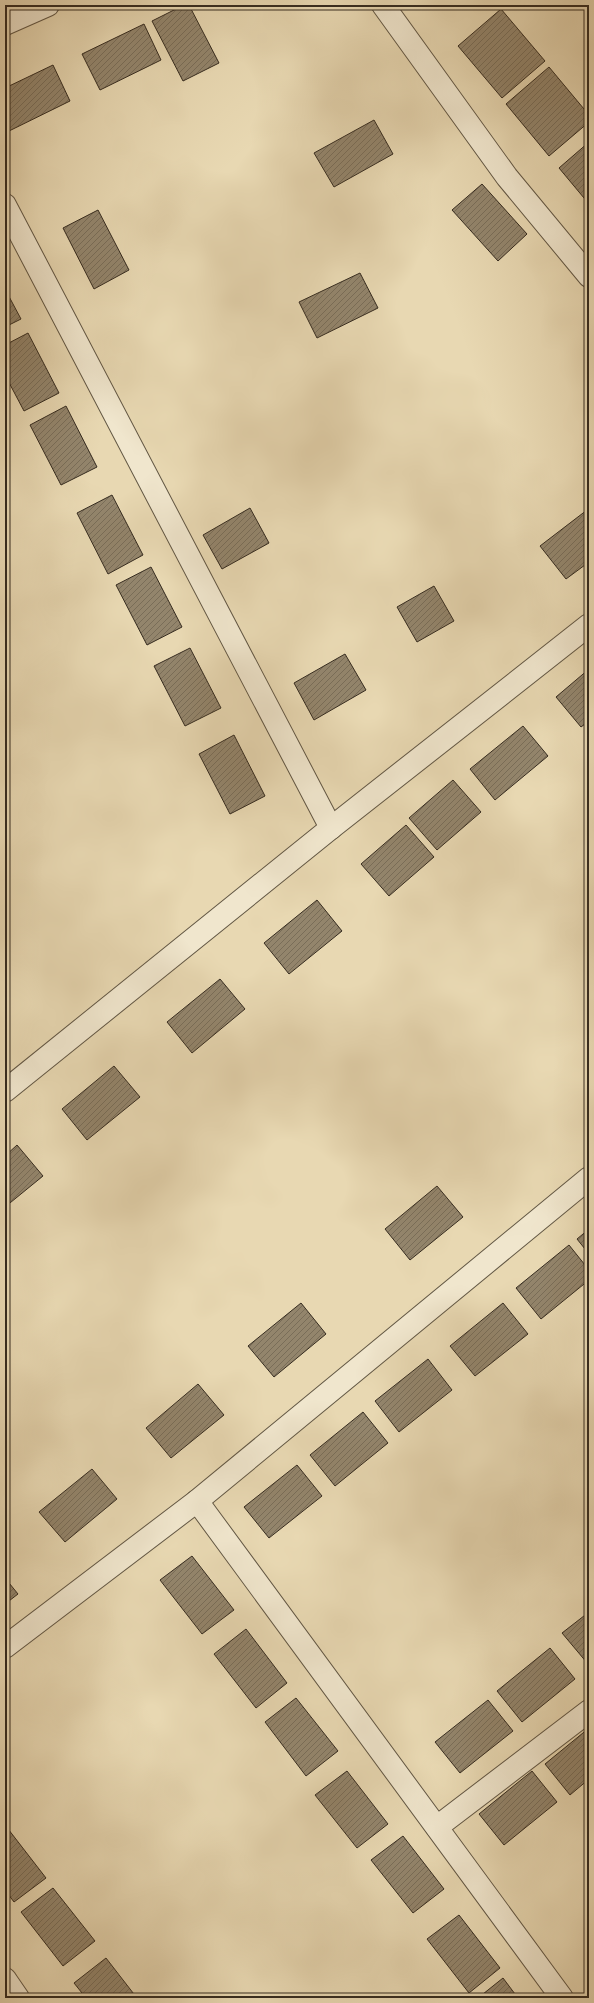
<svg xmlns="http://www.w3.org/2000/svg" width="594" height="2003" font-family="'EB Garamond',serif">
<defs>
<pattern id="building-hatch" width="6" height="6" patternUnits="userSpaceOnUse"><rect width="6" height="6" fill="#93856c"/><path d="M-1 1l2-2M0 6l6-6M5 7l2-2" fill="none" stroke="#796d58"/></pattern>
</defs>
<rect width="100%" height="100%" fill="#e8d8b2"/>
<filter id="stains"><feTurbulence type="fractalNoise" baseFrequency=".005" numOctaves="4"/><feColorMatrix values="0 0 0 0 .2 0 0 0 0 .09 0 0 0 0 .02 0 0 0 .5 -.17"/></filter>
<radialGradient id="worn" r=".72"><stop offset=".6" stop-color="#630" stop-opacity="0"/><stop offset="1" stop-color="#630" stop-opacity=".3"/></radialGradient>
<!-- building -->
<g fill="url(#building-hatch)" stroke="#362c20">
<path d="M 184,5 L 189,5 L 219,63 L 183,81 L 152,21 Z"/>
<path d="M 501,9 L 545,61 L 502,98 L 458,46 Z"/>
<path d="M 144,24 L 161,60 L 100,90 L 82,54 Z"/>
<path d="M 53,65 L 70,101 L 9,131 L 5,123 L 5,88 Z"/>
<path d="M 549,67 L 589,115 L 589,122 L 549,156 L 506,104 Z"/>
<path d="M 374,120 L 393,154 L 334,187 L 314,153 Z"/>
<path d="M 589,142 L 589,204 L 559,168 Z"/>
<path d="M 482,184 L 527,234 L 498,261 L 452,210 Z"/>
<path d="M 98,210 L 129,270 L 94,289 L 63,228 Z"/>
<path d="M 360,273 L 378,308 L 317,338 L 299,302 Z"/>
<path d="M 5,289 L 21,319 L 5,327 Z"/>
<path d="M 28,333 L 59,393 L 24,411 L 5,375 L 5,345 Z"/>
<path d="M 66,406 L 97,467 L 61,485 L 30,425 Z"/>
<path d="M 112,495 L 143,555 L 108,574 L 77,513 Z"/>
<path d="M 250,508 L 269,543 L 222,569 L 203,535 Z"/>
<path d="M 587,510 L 589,512 L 589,562 L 566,579 L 540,546 Z"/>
<path d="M 151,567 L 182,627 L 147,645 L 116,585 Z"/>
<path d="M 434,586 L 454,621 L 417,642 L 397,607 Z"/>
<path d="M 190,648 L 221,708 L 185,726 L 154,666 Z"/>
<path d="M 345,654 L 366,690 L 314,720 L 294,683 Z"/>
<path d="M 589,669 L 589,721 L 581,727 L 556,697 Z"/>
<path d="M 523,726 L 548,756 L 495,800 L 470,769 Z"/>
<path d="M 234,735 L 265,796 L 230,814 L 199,754 Z"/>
<path d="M 453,780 L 481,812 L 437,850 L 409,818 Z"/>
<path d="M 406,825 L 434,857 L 389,896 L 361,864 Z"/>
<path d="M 317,900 L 342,931 L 289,974 L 264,943 Z"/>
<path d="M 220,979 L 245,1009 L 192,1053 L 167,1022 Z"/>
<path d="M 589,1064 L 589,1073 L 585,1067 Z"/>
<path d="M 114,1066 L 140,1097 L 87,1140 L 62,1109 Z"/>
<path d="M 17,1145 L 43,1176 L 5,1207 L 5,1156 Z"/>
<path d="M 437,1186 L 463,1217 L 410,1260 L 385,1229 Z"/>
<path d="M 589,1229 L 589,1254 L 577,1239 Z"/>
<path d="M 569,1245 L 589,1270 L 589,1280 L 541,1319 L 516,1288 Z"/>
<path d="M 301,1303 L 326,1334 L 274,1377 L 248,1346 Z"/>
<path d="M 503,1303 L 528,1334 L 475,1376 L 450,1346 Z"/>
<path d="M 428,1359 L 452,1390 L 399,1432 L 375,1401 Z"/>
<path d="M 198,1384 L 224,1415 L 171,1458 L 146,1428 Z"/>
<path d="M 363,1412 L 388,1443 L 335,1486 L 310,1455 Z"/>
<path d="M 297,1465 L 322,1496 L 269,1538 L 244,1507 Z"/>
<path d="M 92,1469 L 117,1499 L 65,1542 L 39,1512 Z"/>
<path d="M 192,1556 L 234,1610 L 202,1634 L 160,1580 Z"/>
<path d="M 5,1578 L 18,1594 L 5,1604 Z"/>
<path d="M 589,1612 L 589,1663 L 588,1664 L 562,1633 Z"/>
<path d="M 246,1629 L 287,1683 L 256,1708 L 214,1654 Z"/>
<path d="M 550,1648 L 575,1679 L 522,1722 L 497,1691 Z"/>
<path d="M 296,1698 L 338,1751 L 306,1776 L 265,1722 Z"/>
<path d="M 488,1700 L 513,1731 L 460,1773 L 435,1742 Z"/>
<path d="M 589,1728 L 589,1779 L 570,1795 L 545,1764 Z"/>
<path d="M 347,1771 L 388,1824 L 357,1848 L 315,1795 Z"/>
<path d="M 532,1771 L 557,1802 L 504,1845 L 479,1814 Z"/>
<path d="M 5,1825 L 46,1878 L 14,1902 L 5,1890 Z"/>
<path d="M 403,1836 L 444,1889 L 413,1913 L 371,1860 Z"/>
<path d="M 53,1888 L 95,1941 L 63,1966 L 21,1912 Z"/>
<path d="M 459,1915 L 500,1968 L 469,1993 L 427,1939 Z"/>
<path d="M 106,1958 L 137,1998 L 86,1998 L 74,1983 Z"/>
<path d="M 503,1978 L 518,1998 L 478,1998 Z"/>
</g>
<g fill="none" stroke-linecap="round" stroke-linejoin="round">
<!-- minor casing -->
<g stroke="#625744" stroke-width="24">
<g id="minor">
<path d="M 383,5 L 507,177 L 589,276"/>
<path d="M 5,24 L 48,5"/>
<path d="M 5,205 L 331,828"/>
<path d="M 5,1091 L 331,828 L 589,625"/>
<path d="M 197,1501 L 562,1998"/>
<path d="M 5,1647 L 197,1501 L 589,1178"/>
<path d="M 437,1827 L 589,1711"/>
<path d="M 5,1979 L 18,1998"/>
</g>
</g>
<!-- minor -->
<use href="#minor" stroke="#f0e6cd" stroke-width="22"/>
</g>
<!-- margin -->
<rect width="594" height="2003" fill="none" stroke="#e8d8b2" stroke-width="20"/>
<rect x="6" y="6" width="582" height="1991" fill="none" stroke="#362c20" stroke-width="2"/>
<rect x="10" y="10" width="574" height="1983" fill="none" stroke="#362c20"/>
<rect width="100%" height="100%" filter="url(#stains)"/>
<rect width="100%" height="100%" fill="url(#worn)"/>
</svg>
